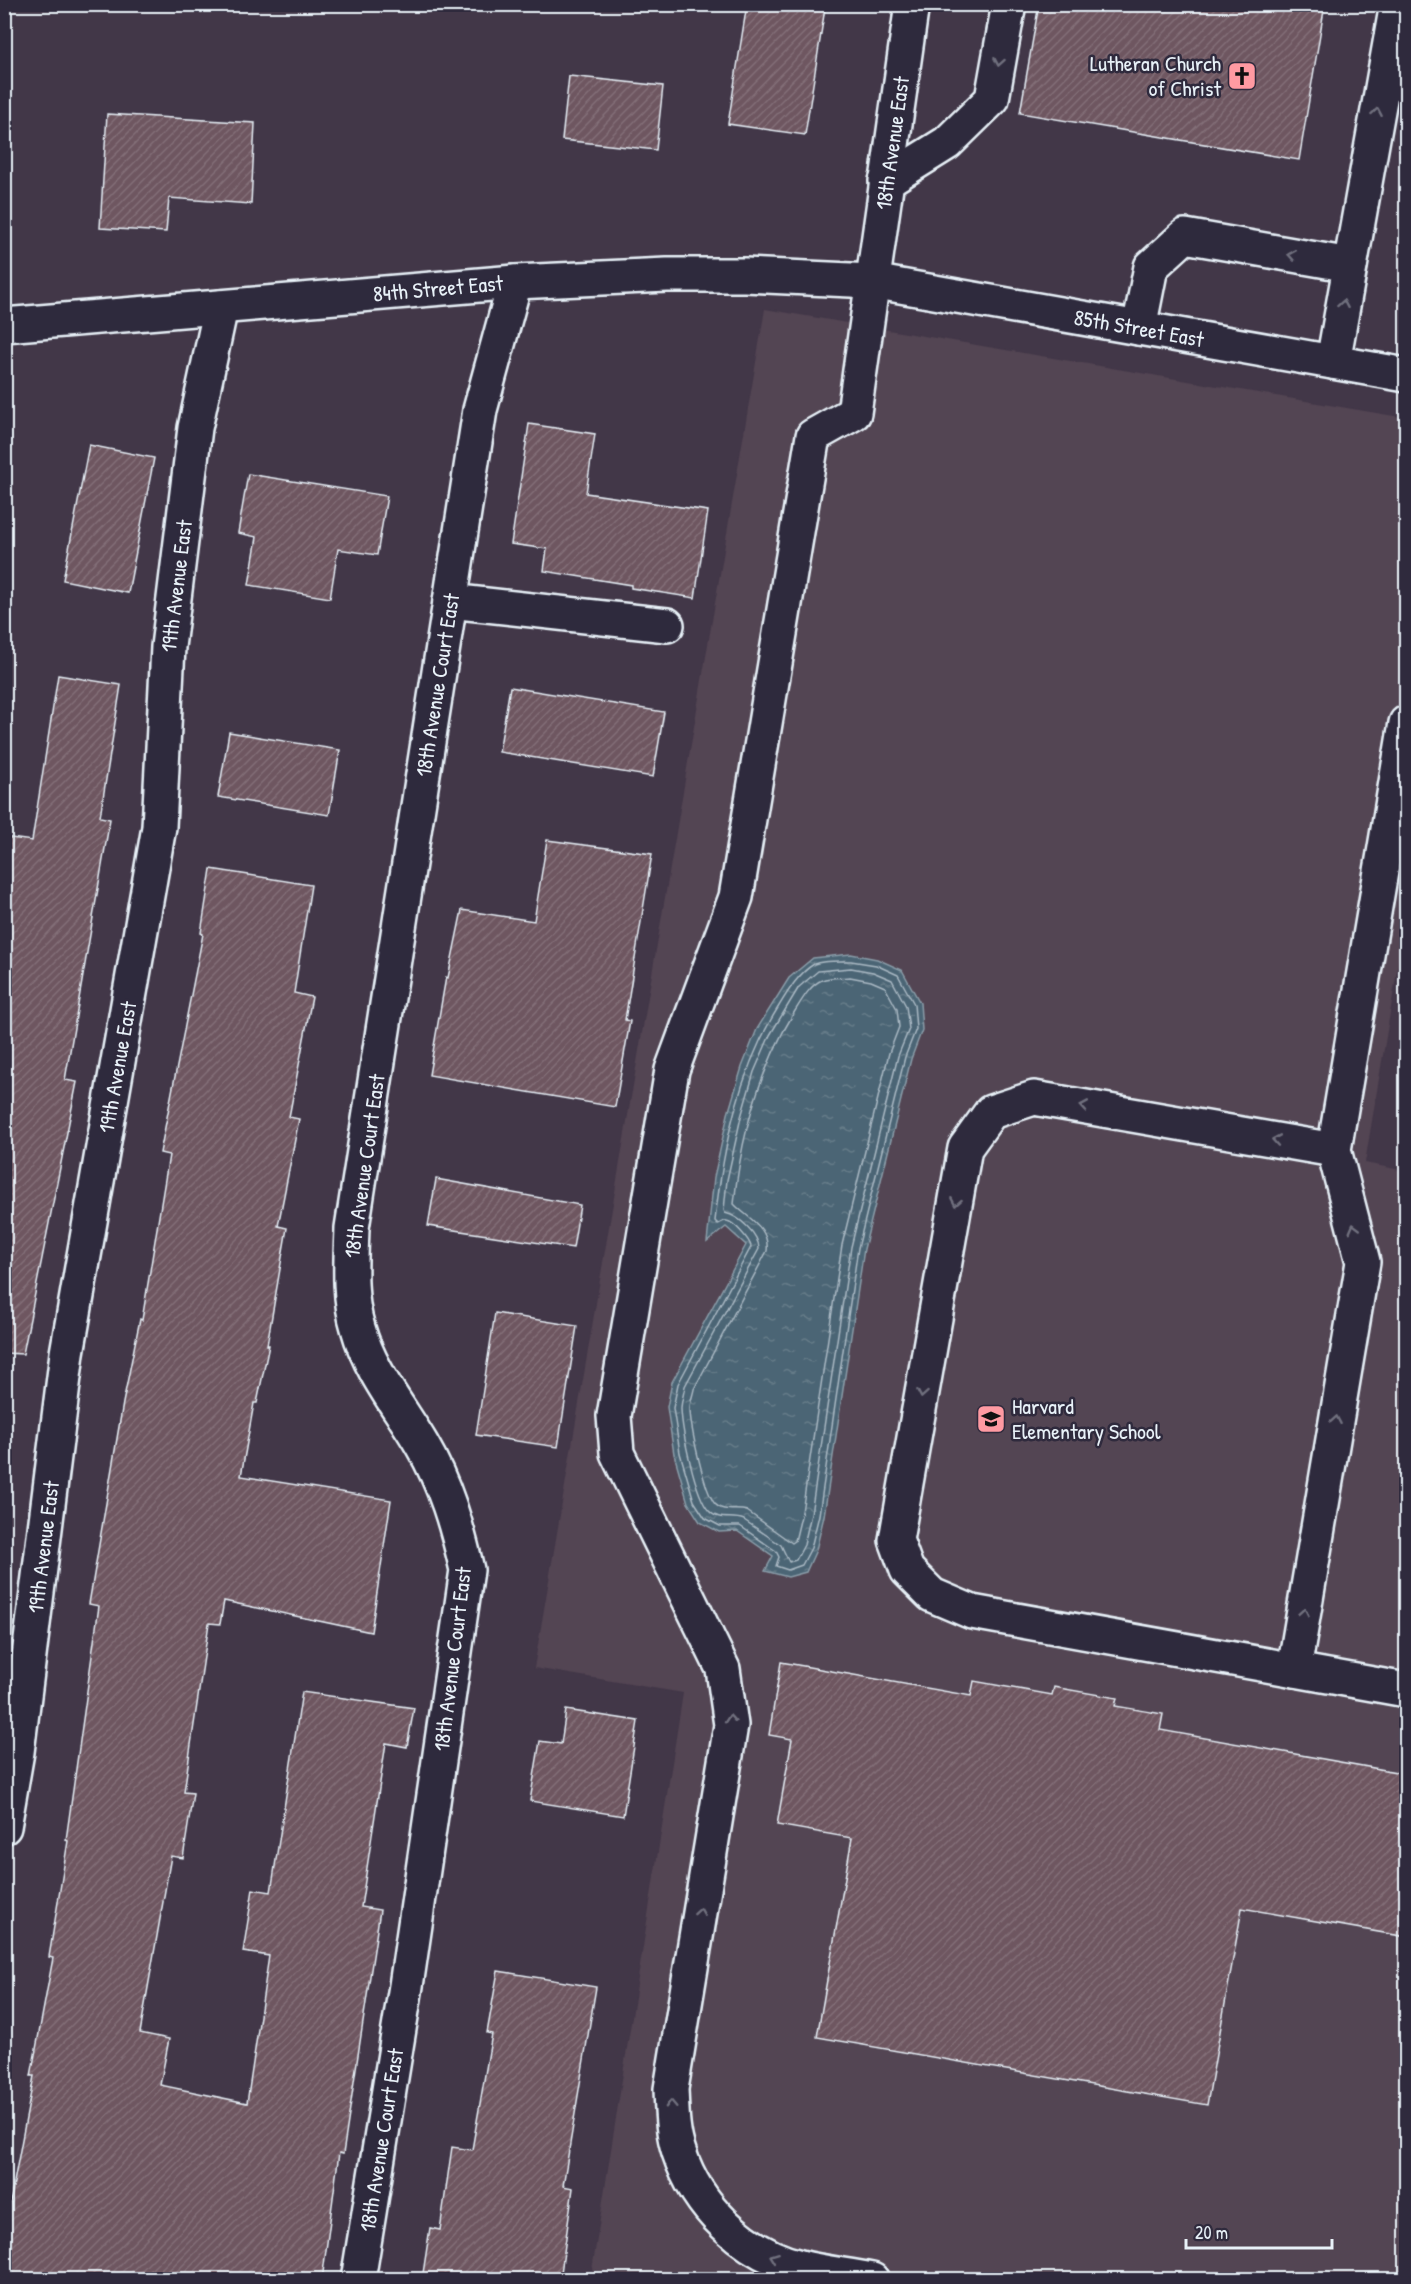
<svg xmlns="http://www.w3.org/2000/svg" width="1411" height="2284" font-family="'Patrick Hand',sans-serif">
<defs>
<pattern id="water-ripples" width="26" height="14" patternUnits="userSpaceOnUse" patternTransform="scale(1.5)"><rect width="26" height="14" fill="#4c6575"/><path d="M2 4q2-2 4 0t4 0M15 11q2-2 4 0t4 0" fill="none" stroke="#667c89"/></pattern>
<pattern id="building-hatch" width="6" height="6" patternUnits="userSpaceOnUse" patternTransform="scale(1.5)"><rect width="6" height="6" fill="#6e5660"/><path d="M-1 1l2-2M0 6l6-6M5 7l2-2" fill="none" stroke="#836f78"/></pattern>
</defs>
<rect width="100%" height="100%" fill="#423748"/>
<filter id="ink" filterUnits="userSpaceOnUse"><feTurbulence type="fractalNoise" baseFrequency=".0167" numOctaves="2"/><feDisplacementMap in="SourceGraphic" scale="12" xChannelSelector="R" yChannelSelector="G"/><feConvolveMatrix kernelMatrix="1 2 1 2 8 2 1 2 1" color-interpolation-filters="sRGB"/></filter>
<g filter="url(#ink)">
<!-- built -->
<path fill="#524452" d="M 765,309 L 1406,418 L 1406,917 L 1365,1163 L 1406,1171 L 1406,2279 L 648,2280 L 592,2270 L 683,1693 L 534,1668 Z"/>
<!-- water -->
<path fill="url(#water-ripples)" stroke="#8a9da9" stroke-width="1.5" d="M 851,954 L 877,959 L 902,970 L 920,1003 L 922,1030 L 911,1059 L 864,1249 L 824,1516 L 816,1550 L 806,1572 L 788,1577 L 765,1571 L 773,1556 L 737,1531 L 719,1532 L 700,1522 L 688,1503 L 674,1454 L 667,1407 L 672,1382 L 746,1245 L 726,1227 L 707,1242 L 714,1177 L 728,1114 L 742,1067 L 757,1029 L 789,978 L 813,958 Z"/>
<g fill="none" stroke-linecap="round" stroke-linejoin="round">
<!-- shore -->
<g stroke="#aab9c4" stroke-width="1.5">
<path d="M 851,961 L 876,965 L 898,975 L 914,1004 L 916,1029 L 905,1057 L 858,1248 L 819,1515 L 811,1548 L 802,1565 L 788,1570 L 776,1566 L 779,1557 L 776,1551 L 740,1526 L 720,1526 L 705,1518 L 694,1501 L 680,1453 L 673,1408 L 678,1384 L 751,1247 C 750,1240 734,1222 727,1221 C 724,1220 721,1223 718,1224 L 715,1221 C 723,1147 739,1070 779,1006 C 788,991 798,974 814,964 C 823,960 841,961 851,961 Z"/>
<path d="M 851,968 L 873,972 L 892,980 L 906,1006 L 909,1029 L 898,1056 L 851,1247 L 811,1514 L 804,1545 L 796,1560 L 789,1562 L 781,1545 L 744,1520 C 732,1515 719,1522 709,1511 C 695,1496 682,1431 681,1409 C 681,1402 684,1393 685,1386 L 759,1249 C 759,1234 739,1216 725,1213 L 724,1210 L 727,1180 L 741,1117 L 754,1072 L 770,1035 L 799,987 L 818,971 Z"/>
<path d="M 850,977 L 871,981 L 885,987 L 897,1009 L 899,1027 L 889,1053 L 842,1245 L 802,1512 L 795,1541 L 792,1543 L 747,1511 C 737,1508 723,1513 715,1504 C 704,1491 690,1426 690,1408 C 690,1402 693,1395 694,1389 L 767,1251 C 770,1227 747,1218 734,1204 C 741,1136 760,1068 795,1011 C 802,1000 810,985 822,980 C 830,977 842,978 850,977 Z"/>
</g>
</g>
<!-- building -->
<g fill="url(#building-hatch)" stroke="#e8f1f8" stroke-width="1.5">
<path d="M 747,4 L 800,4 L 825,8 L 805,135 L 728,124 Z"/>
<path d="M 1039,4 L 1325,4 L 1299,160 L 1020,113 Z"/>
<path d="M 569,76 L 663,86 L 656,150 L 562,140 Z"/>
<path d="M 107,114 L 255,123 L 251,204 L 169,198 L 166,232 L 100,228 Z"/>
<path d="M 529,424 L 595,434 L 586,493 L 708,511 L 695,598 L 631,588 L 631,585 L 544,571 L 547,549 L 511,544 Z"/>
<path d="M 89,445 L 154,458 L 128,593 L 63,580 Z"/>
<path d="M 248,474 L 387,496 L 377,555 L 338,549 L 330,598 L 249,585 L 257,537 L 238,533 Z"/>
<path d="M 58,675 L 121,685 L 100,817 L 110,819 L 65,1080 L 77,1082 L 23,1354 L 4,1353 L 4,837 L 32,841 Z"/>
<path d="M 510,687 L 664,712 L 653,777 L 499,752 Z"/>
<path d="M 229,732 L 340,750 L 329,815 L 218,797 Z"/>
<path d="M 547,840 L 652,854 L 625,1020 L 630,1021 L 615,1107 L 429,1075 L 446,977 L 448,978 L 462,910 L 534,921 Z"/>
<path d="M 211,869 L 311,885 L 294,993 L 312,997 L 289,1117 L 299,1119 L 278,1226 L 287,1228 L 267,1345 L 269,1345 L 257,1403 L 254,1403 L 241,1476 L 391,1500 L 371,1632 L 224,1601 L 220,1624 L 209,1623 L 184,1792 L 193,1793 L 183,1858 L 171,1856 L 140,2033 L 169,2039 L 160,2085 L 247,2103 L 269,1956 L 243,1952 L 253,1889 L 271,1892 L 302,1692 L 414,1708 L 407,1747 L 386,1743 L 361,1907 L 380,1910 L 343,2154 L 339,2153 L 322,2280 L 4,2280 L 4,2235 L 34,2076 L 31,2076 L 53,1958 L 49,1957 L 68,1841 L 66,1840 L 99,1606 L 89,1604 L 123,1403 L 140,1319 L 142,1320 L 169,1155 L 160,1153 L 203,934 L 201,933 Z"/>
<path d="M 436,1179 L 580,1205 L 573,1248 L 428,1226 Z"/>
<path d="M 495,1313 L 577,1326 L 558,1447 L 476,1435 Z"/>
<path d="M 781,1662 L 971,1696 L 974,1681 L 1052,1695 L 1054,1687 L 1117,1698 L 1115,1706 L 1163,1714 L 1160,1730 L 1407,1774 L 1407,1937 L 1242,1908 L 1207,2105 L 817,2037 L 852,1838 L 777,1825 L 792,1739 L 769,1735 Z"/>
<path d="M 566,1710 L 638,1721 L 623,1816 L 530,1801 L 540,1741 L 561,1744 Z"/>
<path d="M 498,1971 L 596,1987 L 563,2186 L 573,2188 L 560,2280 L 422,2280 L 430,2228 L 440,2230 L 452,2147 L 472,2150 L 492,2034 L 487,2033 Z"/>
</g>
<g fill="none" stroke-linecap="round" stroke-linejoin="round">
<!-- minor casing -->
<g stroke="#e8f1f8" stroke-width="38">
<g id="minor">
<path d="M 886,181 L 947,143 L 992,99 L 1009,4"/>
<path d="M 4,325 L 515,282 L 667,275 L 745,275 L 872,281 L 1406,375"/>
<path d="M 1139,328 L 1151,267 L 1185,236 L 1350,265"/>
<path d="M 1333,362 L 1397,4"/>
<path d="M 450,601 L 667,625"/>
<path d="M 1334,1150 L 1034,1098 L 991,1112 L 965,1148 L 896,1540 L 907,1570 L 932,1595 L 972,1612 L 1406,1690"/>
<path d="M 1294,1670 L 1363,1262 L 1334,1150 L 1406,723"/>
<path d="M 4,1827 L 17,1752 L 67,1353 L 159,827 L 168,647 L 195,428 L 221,307"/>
<path d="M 358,2280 L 406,1986 L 467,1570 C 457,1526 445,1484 422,1445 C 400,1407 370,1372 358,1328 C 348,1295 351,1262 352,1228 L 480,410 L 515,282"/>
<path d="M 872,2280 C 848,2275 823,2273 800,2267 C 744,2253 697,2207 679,2152 C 672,2132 672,2110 671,2089 L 731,1725 L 723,1669 L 617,1453 L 614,1416 L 672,1070 L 736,897 L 813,436 L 854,413 L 912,4"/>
</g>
</g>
<!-- minor -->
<use href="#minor" stroke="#2f2a3d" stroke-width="33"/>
</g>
<!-- one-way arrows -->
<defs><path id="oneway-chevron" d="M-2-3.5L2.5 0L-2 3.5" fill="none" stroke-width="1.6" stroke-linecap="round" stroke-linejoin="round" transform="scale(1.5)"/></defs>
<g stroke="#70707e">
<use href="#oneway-chevron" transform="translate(999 62) rotate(100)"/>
<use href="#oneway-chevron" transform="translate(1377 112) rotate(-80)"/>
<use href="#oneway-chevron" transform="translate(1292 255) rotate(-170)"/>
<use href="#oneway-chevron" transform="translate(1343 304) rotate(-80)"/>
<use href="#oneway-chevron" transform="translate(1084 1106) rotate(-170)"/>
<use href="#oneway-chevron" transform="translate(1276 1140) rotate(-170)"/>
<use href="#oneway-chevron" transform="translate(956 1202) rotate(100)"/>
<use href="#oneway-chevron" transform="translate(1354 1228) rotate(-105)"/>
<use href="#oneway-chevron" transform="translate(922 1394) rotate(100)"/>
<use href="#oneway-chevron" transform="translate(1336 1420) rotate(-80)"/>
<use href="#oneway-chevron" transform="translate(1304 1612) rotate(-80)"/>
<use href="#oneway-chevron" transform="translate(730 1719) rotate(-94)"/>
<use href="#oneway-chevron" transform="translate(700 1912) rotate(-81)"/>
<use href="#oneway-chevron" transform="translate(671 2104) rotate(-92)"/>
<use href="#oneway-chevron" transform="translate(774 2257) rotate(-159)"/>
</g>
</g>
<!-- icons -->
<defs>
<g id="church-square" transform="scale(1.5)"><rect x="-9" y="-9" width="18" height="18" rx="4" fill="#ff9aa2" stroke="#2f2a3d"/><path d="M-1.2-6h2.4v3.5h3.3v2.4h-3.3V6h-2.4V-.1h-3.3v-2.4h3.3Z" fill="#111"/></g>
<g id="school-square" transform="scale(1.5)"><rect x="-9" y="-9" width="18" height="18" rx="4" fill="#ff9aa2" stroke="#2f2a3d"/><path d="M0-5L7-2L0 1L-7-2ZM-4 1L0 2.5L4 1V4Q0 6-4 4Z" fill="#111"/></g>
</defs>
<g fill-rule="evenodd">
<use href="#church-square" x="1242" y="76"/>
<use href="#school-square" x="991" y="1419"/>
</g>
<g text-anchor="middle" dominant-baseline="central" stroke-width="5" stroke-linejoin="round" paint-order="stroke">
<!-- poi labels -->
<g font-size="22" fill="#e8f1f8" stroke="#2f2a3d" text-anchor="end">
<text x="1221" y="63">Lutheran Church<tspan x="1221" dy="25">of Christ</tspan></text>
<text x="1012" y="1406" text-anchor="start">Harvard<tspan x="1012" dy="25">Elementary School</tspan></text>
</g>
<!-- street labels -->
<g font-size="22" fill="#e8f1f8" stroke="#2f2a3d">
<text transform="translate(892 143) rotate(-82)">18th Avenue East</text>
<text transform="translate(438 288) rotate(-5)">84th Street East</text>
<text transform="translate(1139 328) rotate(10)">85th Street East</text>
<text transform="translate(176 586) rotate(-83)">19th Avenue East</text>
<text transform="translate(437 685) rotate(-81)">18th Avenue Court East</text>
<text transform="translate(117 1067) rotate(-80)">19th Avenue East</text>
<text transform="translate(364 1166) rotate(-82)">18th Avenue Court East</text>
<text transform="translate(43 1547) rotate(-83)">19th Avenue East</text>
<text transform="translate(452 1659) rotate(-83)">18th Avenue Court East</text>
<text transform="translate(381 2140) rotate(-81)">18th Avenue Court East</text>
</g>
</g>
<!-- margin -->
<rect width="1411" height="2284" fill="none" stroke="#2f2a3d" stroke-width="24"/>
<rect x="12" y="12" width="1387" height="2260" fill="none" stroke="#e8f1f8" stroke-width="2" filter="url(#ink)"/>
<!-- scale -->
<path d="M1186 2239v9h146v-9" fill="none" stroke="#e8f1f8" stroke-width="3"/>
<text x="1195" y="2239" font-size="18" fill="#e8f1f8" stroke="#2f2a3d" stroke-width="4.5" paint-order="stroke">20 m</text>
</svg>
